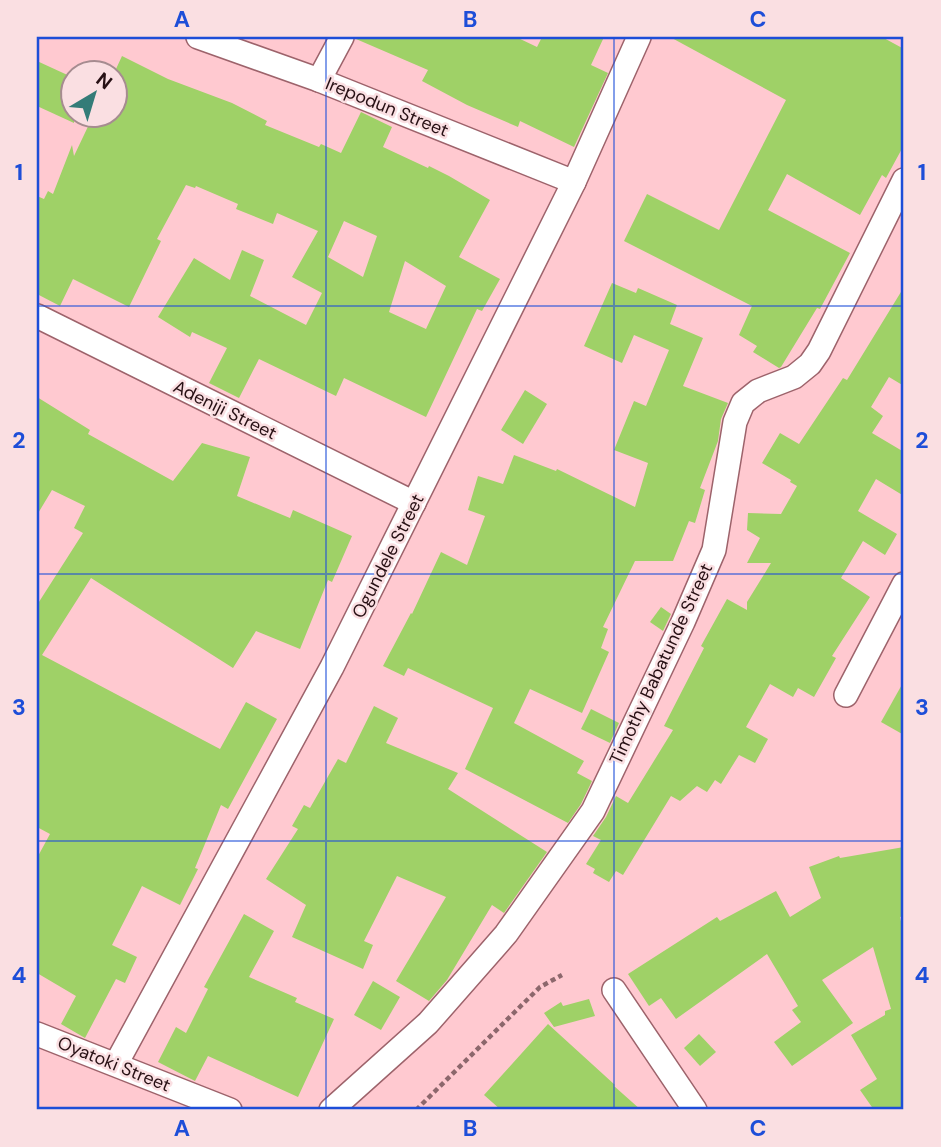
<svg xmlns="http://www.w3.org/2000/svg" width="941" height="1147" font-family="'DM Sans',sans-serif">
<rect width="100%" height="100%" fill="#ffc9d0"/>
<!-- building -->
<g fill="#9fd167" fill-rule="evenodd">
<path d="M 356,37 L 516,37 L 537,47 L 542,37 L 604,37 L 591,65 L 608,73 L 574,147 L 520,121 L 518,127 L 467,105 L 422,81 L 428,70 L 356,39 Z"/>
<path d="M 670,37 L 882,37 L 904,49 L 904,145 L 886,178 L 882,175 L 860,215 L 787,174 L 768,210 L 850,253 L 820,309 L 817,308 L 781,367 L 779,368 L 753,352 L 757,346 L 739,335 L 752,306 L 624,241 L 647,194 L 719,230 L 786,100 Z"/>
<path d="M 122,56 L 168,79 L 232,103 L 267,121 L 265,125 L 319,147 L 321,144 L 341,153 L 361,112 L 392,127 L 383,147 L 428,168 L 429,166 L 449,176 L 490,200 L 459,257 L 500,279 L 482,311 L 477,309 L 426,417 L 344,378 L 336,396 L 259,359 L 239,398 L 209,383 L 227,348 L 192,332 L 190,337 L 158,317 L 194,258 L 230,280 L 242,250 L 264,260 L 250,296 L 306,325 L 322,293 L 292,277 L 318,231 L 277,213 L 273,224 L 236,209 L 238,204 L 196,186 L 195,188 L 186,185 L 157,239 L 161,241 L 129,307 L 73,279 L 60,306 L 37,294 L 37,196 L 44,199 L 48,191 L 53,194 L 72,145 L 74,156 L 93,116 L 116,116 L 116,69 ZM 344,221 L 377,236 L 363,277 L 328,257 ZM 405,261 L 446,286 L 426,329 L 389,312 Z"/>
<path d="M 37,61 L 74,78 L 74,123 L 37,106 Z"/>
<path d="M 612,283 L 636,293 L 638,288 L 677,305 L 670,324 L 703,338 L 683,386 L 728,403 L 721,419 L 718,441 L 700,488 L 705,490 L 695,523 L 689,521 L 673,561 L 635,561 L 603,627 L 608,629 L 601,648 L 609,652 L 582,713 L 530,689 L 514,723 L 584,761 L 577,773 L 592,781 L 581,804 L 568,823 L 465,769 L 493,708 L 408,668 L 404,676 L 383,666 L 411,613 L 412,614 L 441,552 L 467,565 L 485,516 L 468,510 L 478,476 L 503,484 L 514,455 L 556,471 L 557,469 L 635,507 L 648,463 L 614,450 L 634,401 L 646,406 L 669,350 L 634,335 L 622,363 L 584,346 Z"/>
<path d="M 904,287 L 904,386 L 889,377 L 871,407 L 883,416 L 872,433 L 904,452 L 904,496 L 876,479 L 858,511 L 897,534 L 885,555 L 863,541 L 841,578 L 870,597 L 832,656 L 836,658 L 814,697 L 798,688 L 793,697 L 770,684 L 746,727 L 768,739 L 755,763 L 739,755 L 721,784 L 715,780 L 707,792 L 697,786 L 680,801 L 671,796 L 623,875 L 616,871 L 609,882 L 593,873 L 595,869 L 586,864 L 601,840 L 593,836 L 606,817 L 616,796 L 628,803 L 673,730 L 664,726 L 704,648 L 701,646 L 727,599 L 747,610 L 747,602 L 771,563 L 747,563 L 760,538 L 747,530 L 748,513 L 781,514 L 797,486 L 790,482 L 791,480 L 762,463 L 780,433 L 799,444 L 843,378 L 847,380 Z"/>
<path d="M 525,390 L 547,404 L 523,444 L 501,430 Z"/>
<path d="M 37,397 L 90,430 L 88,434 L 173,481 L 202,443 L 250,457 L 237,496 L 290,518 L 293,510 L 352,536 L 332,582 L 328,580 L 300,649 L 256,631 L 233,668 L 91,578 L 42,655 L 220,749 L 246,702 L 277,719 L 228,809 L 221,805 L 195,868 L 198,869 L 180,905 L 142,886 L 112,945 L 137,957 L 125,983 L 116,979 L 85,1038 L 61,1024 L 76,996 L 37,973 L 37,858 L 50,834 L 37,827 L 37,605 L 83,533 L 74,528 L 85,506 L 52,490 L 37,515 Z"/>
<path d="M 661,607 L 671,614 L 663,631 L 650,622 Z"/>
<path d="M 904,681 L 904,735 L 881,722 Z"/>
<path d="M 374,706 L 398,718 L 386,743 L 458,773 L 448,789 L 547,852 L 504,913 L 492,905 L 447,980 L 429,1001 L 396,981 L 446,897 L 397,876 L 364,941 L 373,945 L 363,969 L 292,937 L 306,905 L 266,879 L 298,829 L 292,826 L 304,805 L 310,808 L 338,759 L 346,763 Z"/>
<path d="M 591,709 L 619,723 L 610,743 L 581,729 Z"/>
<path d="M 904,847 L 904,916 L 900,917 L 904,934 L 904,1110 L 874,1110 L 860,1090 L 877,1079 L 851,1035 L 885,1015 L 885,1011 L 891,1009 L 873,947 L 822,980 L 853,1023 L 792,1066 L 774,1042 L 801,1022 L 792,1010 L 798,1006 L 767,954 L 676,1019 L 661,998 L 649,1006 L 628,974 L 717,917 L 720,921 L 776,891 L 790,917 L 821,898 L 809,867 L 839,856 L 840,858 Z"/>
<path d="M 244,914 L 274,931 L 249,977 L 297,998 L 295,1002 L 334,1019 L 298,1097 L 208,1056 L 195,1081 L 158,1062 L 176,1027 L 186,1033 L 208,989 L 204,987 Z"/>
<path d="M 373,981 L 400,997 L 381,1030 L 354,1015 Z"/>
<path d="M 589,999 L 595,1016 L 554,1027 L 544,1013 L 561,1002 L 563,1006 Z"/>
<path d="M 548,1024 L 615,1085 L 614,1086 L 641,1110 L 501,1110 L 484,1095 Z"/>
<path d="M 699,1034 L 716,1052 L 700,1066 L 684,1048 Z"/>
</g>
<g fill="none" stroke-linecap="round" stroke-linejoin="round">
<!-- minor casing -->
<g stroke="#9d636b" stroke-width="26">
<g id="minor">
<path d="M 198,37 L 319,80 L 574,182"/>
<path d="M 319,80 L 342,37"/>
<path d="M 37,316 L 414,503"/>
<path d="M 846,695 L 904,584"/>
<path d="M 614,990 L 695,1110"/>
<path d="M 37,1034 L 230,1110"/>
<path d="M 116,1064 L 332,667 L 574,182 L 639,37"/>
<path d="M 331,1110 L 428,1023 L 506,934 L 593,811 L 683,622 L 714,550 L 735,422 L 743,403 L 758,391 L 794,377 L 810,364 L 819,351 L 904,180"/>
</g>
</g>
<!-- path -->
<path stroke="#8c676c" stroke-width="4.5" stroke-dasharray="5 3.5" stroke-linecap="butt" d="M 416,1110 L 540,987 L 562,975"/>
<!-- minor -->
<use href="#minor" stroke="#fff" stroke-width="23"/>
</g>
<!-- grid -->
<path fill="none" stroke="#1d4ed8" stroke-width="2" stroke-opacity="0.55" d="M 326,37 L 326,1110M 614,37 L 614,1110M 37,306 L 904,306M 37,574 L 904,574M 37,841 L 904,841"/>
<g text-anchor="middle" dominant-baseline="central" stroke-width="5" stroke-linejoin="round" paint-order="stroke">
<!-- street labels -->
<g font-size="18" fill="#271014" stroke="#fadfe2">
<text transform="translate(387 107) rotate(22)">Irepodun Street</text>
<text transform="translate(225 410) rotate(26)">Adeniji Street</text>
<text transform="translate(388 556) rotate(-63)">Ogundele Street</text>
<text transform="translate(661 664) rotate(-65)">Timothy Babatunde Street</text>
<text transform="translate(114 1064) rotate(22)">Oyatoki Street</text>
</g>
</g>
<!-- border -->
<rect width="941" height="1147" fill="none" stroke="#fadfe2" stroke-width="77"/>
<!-- north arrow -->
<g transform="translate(94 94) rotate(38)"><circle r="33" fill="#fadfe2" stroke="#a68c90" stroke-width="2"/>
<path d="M0-5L12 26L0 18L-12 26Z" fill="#347c78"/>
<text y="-10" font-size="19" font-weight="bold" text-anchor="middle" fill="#271014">N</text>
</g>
<rect x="38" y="38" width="864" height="1070" fill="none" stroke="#1d4ed8" stroke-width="2.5"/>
<g font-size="23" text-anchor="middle" font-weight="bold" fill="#1d4ed8">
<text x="182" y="27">A</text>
<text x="470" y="27">B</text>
<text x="758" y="27">C</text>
<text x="19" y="180">1</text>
<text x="922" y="180">1</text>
<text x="19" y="448">2</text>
<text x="922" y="448">2</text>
<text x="19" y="715">3</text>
<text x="922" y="715">3</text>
<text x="19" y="983">4</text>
<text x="922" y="983">4</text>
<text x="182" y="1136">A</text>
<text x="470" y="1136">B</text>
<text x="758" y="1136">C</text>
</g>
</svg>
